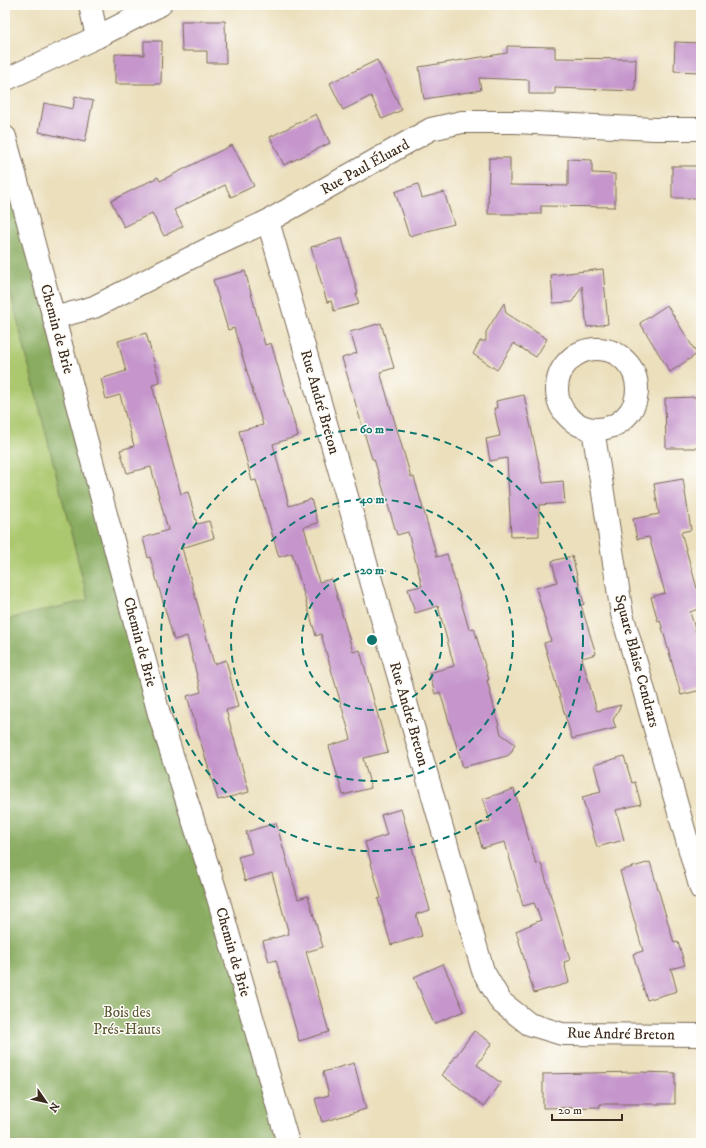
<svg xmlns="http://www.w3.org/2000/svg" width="706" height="1148" font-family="'IM FELL DW Pica',serif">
<rect width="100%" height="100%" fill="#fdfcf7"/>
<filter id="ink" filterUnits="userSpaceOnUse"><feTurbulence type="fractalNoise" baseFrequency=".025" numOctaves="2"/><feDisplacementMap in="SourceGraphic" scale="8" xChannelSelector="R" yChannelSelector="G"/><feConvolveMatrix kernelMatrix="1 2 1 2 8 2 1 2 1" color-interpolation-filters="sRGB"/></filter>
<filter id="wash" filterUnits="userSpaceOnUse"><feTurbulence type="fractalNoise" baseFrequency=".012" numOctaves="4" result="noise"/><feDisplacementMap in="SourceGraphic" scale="16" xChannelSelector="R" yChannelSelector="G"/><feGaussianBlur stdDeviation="0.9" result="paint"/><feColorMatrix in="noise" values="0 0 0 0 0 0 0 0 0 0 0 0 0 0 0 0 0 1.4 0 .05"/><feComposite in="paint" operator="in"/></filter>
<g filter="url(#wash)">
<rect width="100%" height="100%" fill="#ebdfbc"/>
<!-- green -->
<path fill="#acc86e" stroke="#747946" d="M 5,271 L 88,600 L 5,620 Z"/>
<!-- forest -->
<path fill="#89ac61" stroke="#626b40" d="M 5,153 L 288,1143 L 5,1143 L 5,620 L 88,600 L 5,271 Z"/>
<g id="blocks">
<!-- building -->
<g fill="#c595cc">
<path d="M 181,21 L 225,21 L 226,63 L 207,63 L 207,51 L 182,51 Z"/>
<path d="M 144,41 L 162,41 L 161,84 L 115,84 L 115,54 L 144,55 Z"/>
<path d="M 675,42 L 701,43 L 701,72 L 674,71 Z"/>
<path d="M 507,46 L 555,47 L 555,58 L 636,59 L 635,91 L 555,88 L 555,94 L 529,94 L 529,80 L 479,78 L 481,90 L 424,99 L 419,67 L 507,53 Z"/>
<path d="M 377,60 L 402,110 L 382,119 L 371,96 L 343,110 L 330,83 Z"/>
<path d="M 75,96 L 93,101 L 85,142 L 39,132 L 44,103 L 73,109 Z"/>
<path d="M 316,114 L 330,143 L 284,165 L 270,137 Z"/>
<path d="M 232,145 L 254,186 L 231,197 L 225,185 L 174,210 L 183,226 L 164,236 L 152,213 L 124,227 L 111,201 L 158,177 L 160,181 Z"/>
<path d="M 489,158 L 510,158 L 510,185 L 568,186 L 568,159 L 592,160 L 592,173 L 615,174 L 615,207 L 541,206 L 541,214 L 488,214 Z"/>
<rect x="672" y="166" width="29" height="32"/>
<path d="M 418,184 L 422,198 L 444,192 L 454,224 L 409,236 L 395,192 Z"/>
<path d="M 342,238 L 358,294 L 356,294 L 359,304 L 334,311 L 331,301 L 327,302 L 311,247 Z"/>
<path d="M 603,269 L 608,324 L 587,327 L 582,286 L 572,302 L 553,303 L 551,275 Z"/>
<path d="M 245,271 L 265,345 L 271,343 L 298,436 L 273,444 L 289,506 L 311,499 L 318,523 L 304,527 L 319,582 L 332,579 L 353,652 L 360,650 L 388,752 L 363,758 L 371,788 L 343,795 L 329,746 L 351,739 L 321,634 L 316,636 L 292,553 L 279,557 L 256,480 L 252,481 L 239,431 L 263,425 L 234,328 L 228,330 L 213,280 Z"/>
<path d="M 504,303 L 506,313 L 547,339 L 536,357 L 513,343 L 513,345 L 497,370 L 473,354 L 480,341 L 486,341 L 486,332 Z"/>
<path d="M 667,305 L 697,354 L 670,372 L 640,323 Z"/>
<path d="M 381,323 L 394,368 L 380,372 L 411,477 L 414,477 L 437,557 L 447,554 L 469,629 L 474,628 L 489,680 L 487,680 L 501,734 L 515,744 L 511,753 L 507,756 L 463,767 L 440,692 L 435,694 L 429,673 L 454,666 L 438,606 L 415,613 L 408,589 L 422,586 L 408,532 L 397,535 L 374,459 L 372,459 L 342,358 L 357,353 L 350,332 Z"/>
<path d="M 146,333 L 160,383 L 152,385 L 181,494 L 188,492 L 197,524 L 209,521 L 214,538 L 182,548 L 214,664 L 226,660 L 238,707 L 226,710 L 249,792 L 218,800 L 187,696 L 201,692 L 187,636 L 174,640 L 150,557 L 148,558 L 143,538 L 168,530 L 151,467 L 127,473 L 120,450 L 134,446 L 120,395 L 106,399 L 101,379 L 126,371 L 118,341 Z"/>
<path d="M 524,395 L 543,483 L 563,481 L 565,503 L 539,505 L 539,536 L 511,537 L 507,458 L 490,461 L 486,439 L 500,436 L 494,408 L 497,408 L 496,401 Z"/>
<path d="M 696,397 L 698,448 L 666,448 L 665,398 Z"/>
<path d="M 683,479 L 691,530 L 681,532 L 701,602 L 701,608 L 690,612 L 701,649 L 701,690 L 681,695 L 660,620 L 658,621 L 651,597 L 665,593 L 649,537 L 637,539 L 633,519 L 659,514 L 654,484 Z"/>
<path d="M 572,556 L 584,604 L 581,605 L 596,654 L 582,658 L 597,711 L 621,705 L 613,720 L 616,728 L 572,739 L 544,643 L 551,641 L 536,588 L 557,582 L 552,561 Z"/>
<path d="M 624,756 L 632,783 L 635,782 L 641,804 L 616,810 L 624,840 L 597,847 L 582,797 L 601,792 L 594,765 Z"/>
<path d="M 514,789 L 536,864 L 541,863 L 570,960 L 564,962 L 569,983 L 534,993 L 516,931 L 541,920 L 534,903 L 523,906 L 505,842 L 482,848 L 476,825 L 490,821 L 483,799 Z"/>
<path d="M 401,809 L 430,910 L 416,914 L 422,936 L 391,945 L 378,899 L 381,898 L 365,842 L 387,835 L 381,815 Z"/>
<path d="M 276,823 L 298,899 L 308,896 L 323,947 L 306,952 L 329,1032 L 299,1041 L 276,960 L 269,962 L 263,941 L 289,934 L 272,873 L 245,881 L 238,857 L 252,853 L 246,832 Z"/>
<path d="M 650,862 L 674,943 L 678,942 L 685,965 L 671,969 L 677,991 L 647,1000 L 633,954 L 643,951 L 620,871 Z"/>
<path d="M 443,964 L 464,1011 L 434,1024 L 414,977 Z"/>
<path d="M 474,1031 L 492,1043 L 477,1065 L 501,1083 L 484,1106 L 442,1075 Z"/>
<path d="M 354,1063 L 366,1109 L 322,1122 L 315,1099 L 329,1095 L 323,1072 Z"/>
<path d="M 637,1072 L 675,1073 L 675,1104 L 600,1104 L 600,1107 L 543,1108 L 543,1074 Z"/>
</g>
</g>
</g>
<g filter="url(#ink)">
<use href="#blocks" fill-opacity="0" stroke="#796955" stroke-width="1"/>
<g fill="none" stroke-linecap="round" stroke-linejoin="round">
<!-- street casing -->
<g stroke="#796955" stroke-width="24">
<g id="street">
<path d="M 90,5 L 97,37"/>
<path d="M 5,80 L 97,37 L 160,5"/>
<path d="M 5,137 L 54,318 L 159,714 L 218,898 L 288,1143"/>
<path d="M 268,221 L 483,971 L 501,1002 L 529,1024 L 562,1034 L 701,1035"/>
<path d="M 54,318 L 94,307 L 214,246 L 268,221 L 431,129 L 462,122 L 515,122 L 655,129 L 701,129"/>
<circle cx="597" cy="389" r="40"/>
<path d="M 593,429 L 622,614 L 701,889"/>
</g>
</g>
<!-- street -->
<use href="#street" stroke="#fff" stroke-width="22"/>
</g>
</g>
<!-- distance rings -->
<g fill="none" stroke="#0f766e" stroke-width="2" stroke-dasharray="7 5">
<circle cx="372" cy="640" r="70"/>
<circle cx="372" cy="640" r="141"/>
<circle cx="372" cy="640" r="211"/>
</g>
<g text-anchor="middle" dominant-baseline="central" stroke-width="3" stroke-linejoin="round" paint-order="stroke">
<!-- street labels -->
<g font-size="15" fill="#3b2a1e" stroke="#fdfcf7">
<text transform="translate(365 167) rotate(-29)">Rue Paul Éluard</text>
<text transform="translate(57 329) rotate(75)">Chemin de Brie</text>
<text transform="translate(320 402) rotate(74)">Rue André Breton</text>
<text transform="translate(140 642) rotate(75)">Chemin de Brie</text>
<text transform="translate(637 661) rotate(75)">Square Blaise Cendrars</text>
<text transform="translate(409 714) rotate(74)">Rue André Breton</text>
<text transform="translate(233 952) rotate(74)">Chemin de Brie</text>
<text transform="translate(621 1034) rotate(1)">Rue André Breton</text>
</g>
<!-- park labels -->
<g font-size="15" fill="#5d5936" stroke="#fdfcf7">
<text x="127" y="1012">Bois des<tspan x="127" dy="17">Prés-Hauts</tspan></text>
</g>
</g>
<circle cx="372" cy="640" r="6" fill="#0f766e" stroke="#fdfcf7" stroke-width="2"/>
<g font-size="12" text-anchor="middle" font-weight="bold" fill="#0f766e" stroke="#fdfcf7" stroke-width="3" stroke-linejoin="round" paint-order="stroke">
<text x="372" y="433">60 m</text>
<text x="372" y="503">40 m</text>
<text x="372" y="574">20 m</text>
</g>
<!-- margin -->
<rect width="706" height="1148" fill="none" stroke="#fdfcf7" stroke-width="20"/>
<!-- north arrow -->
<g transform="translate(46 1102) rotate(124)" stroke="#fdfcf7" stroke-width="3" paint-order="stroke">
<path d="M0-3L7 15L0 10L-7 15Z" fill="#3b2a1e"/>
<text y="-6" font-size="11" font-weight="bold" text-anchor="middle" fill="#3b2a1e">N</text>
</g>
<!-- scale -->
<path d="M552 1114v6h70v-6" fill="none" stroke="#3b2a1e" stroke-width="2"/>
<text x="558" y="1114" font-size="12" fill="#3b2a1e" stroke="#fdfcf7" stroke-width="3" paint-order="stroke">20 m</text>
</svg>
